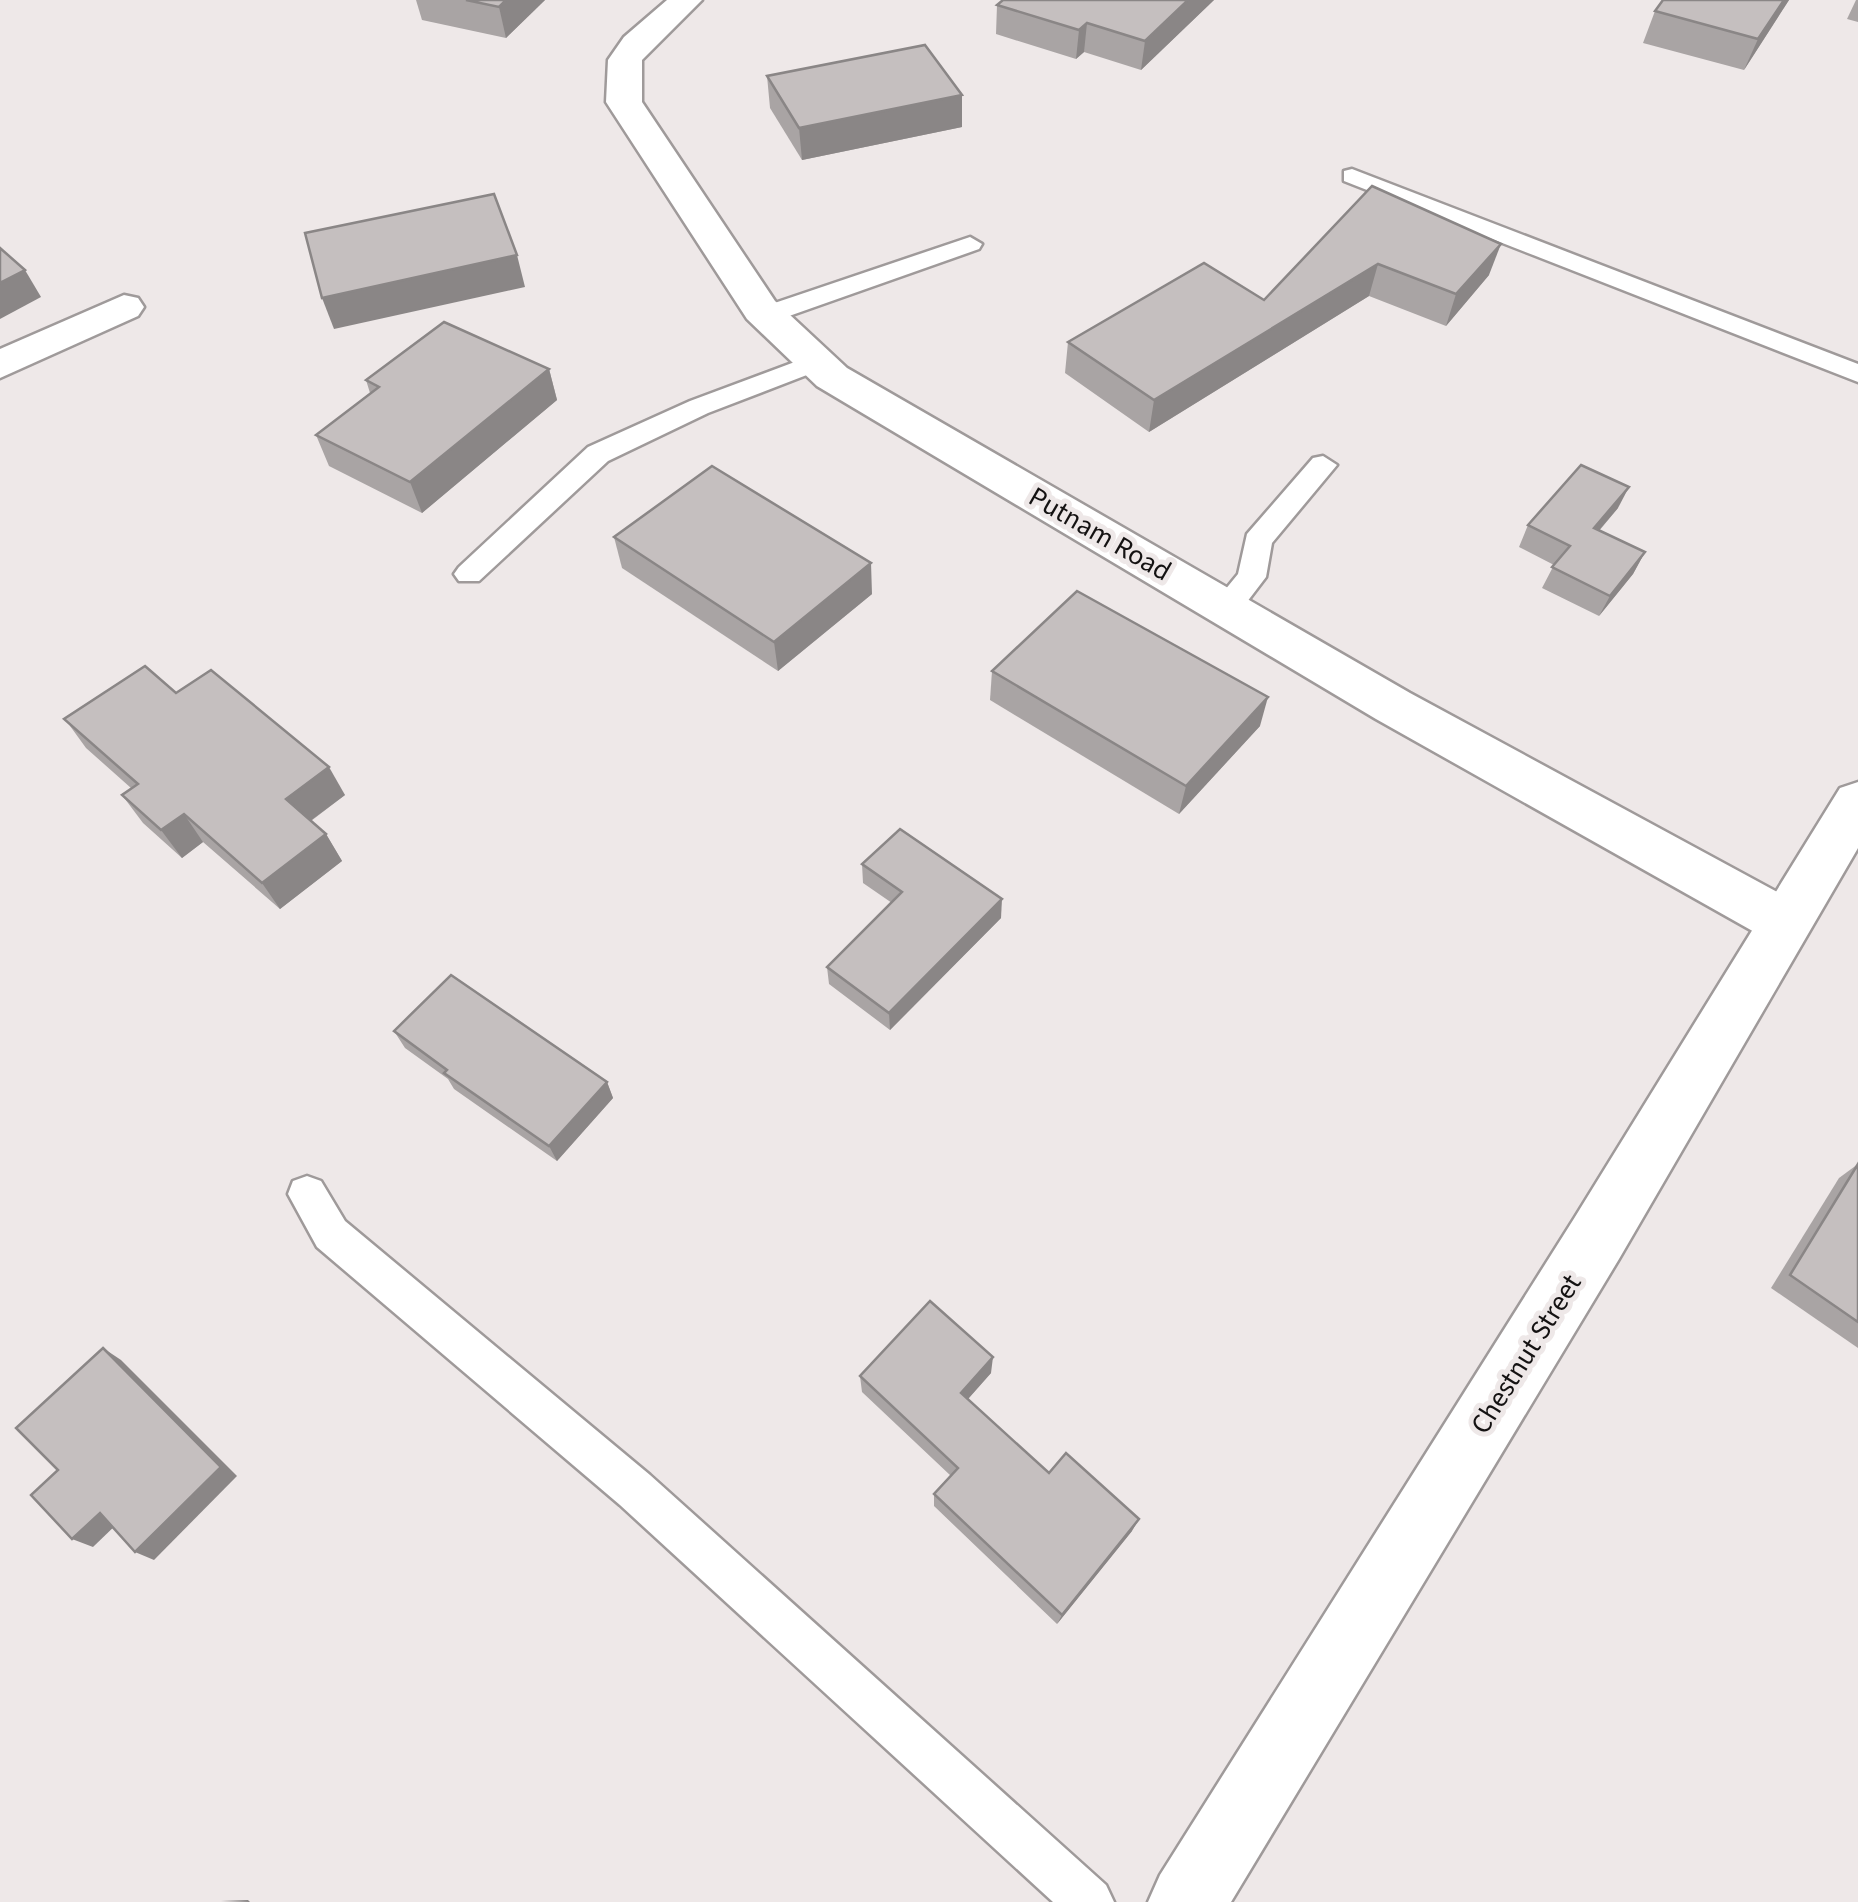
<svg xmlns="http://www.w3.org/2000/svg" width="1858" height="1902" font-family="'Source Sans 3',sans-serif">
<rect width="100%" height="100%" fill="#eee8e8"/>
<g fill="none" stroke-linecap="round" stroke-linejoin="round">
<!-- lane casing -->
<g stroke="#9f9a9a" stroke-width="5">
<g id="lane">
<path d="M 1352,169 L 1858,364 L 1858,382 L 1344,181 L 1344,171 Z"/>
<path d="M 970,237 L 982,244 L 979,249 L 775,321 L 766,323 L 753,315 L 757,309 Z"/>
<path d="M 816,354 L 829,362 L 825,368 L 708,413 L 608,461 L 479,581 L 459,581 L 454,574 L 459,567 L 588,447 L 690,401 Z"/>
<path d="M 1323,456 L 1337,465 L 1272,543 L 1266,577 L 1237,615 L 1215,615 L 1211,607 L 1238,574 L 1247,534 L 1313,458 Z"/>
<path d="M 307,1176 L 321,1181 L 345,1221 L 650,1475 L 1106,1885 L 1114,1902 L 1053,1902 L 620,1505 L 317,1247 L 288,1194 L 293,1181 Z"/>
</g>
</g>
<!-- street casing -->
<g stroke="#9f9a9a" stroke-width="5">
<g id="street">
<path d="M 667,0 L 702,0 L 642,60 L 642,102 L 775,301 L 847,368 L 1410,693 L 1803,906 L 1811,922 L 1803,938 L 1784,945 L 1765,938 L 1376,719 L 817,386 L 747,319 L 606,102 L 608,60 L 624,37 Z"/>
<path d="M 124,295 L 138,298 L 144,307 L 138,316 L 0,378 L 0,349 Z"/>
</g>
</g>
<!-- secondary casing -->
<g stroke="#9f9a9a" stroke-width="5">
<path id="secondary" d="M 1858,782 L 1858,848 L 1619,1259 L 1231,1902 L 1148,1902 L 1160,1875 L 1575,1217 L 1840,788 Z"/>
</g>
<!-- lane -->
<use href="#lane" fill="#fff" fill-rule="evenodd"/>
<!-- street -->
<use href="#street" fill="#fff" fill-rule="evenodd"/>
<!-- secondary -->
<use href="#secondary" fill="#fff" fill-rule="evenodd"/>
</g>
<!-- wall -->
<g fill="#a9a4a4">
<path d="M 416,0 L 545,0 L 506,38 L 422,20 Z"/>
<path d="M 1003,0 L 1214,0 L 1141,70 L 1084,52 L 1076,59 L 996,34 L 997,5 Z"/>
<path d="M 1663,0 L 1789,0 L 1744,70 L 1643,43 L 1655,11 Z"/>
<path d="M 1856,0 L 1858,0 L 1858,22 L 1847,19 Z"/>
<path d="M 767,76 L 962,127 L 802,160 L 770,108 Z"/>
<path d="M 1372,186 L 1489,275 L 1446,326 L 1369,296 L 1149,432 L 1065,373 L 1068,342 L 1264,300 Z"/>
<path d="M 549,369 L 557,400 L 422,513 L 329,466 L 316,435 L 370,393 L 366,380 Z"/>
<path d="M 1618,508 L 1599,531 L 1645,552 L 1633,574 L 1599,616 L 1542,588 L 1554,565 L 1519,547 L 1528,525 Z"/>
<path d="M 614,537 L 872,594 L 778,671 L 622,568 Z"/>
<path d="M 992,671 L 1260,726 L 1179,814 L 990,700 Z"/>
<path d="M 176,693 L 345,795 L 311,821 L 326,834 L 342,861 L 280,909 L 203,842 L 182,858 L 143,823 L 122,795 L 131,788 L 86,748 L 65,719 Z"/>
<path d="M 862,864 L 1001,918 L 890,1030 L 829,984 L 827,967 L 892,903 L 863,883 Z"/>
<path d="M 394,1031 L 607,1082 L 613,1098 L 557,1161 L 454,1089 L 448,1079 L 405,1048 Z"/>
<path d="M 1858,1164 L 1858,1348 L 1771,1288 L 1839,1178 Z"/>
<path d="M 991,1373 L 968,1399 L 1049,1473 L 1132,1531 L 1057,1624 L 934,1506 L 934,1494 L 951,1476 L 862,1392 L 860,1376 Z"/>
</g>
<!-- shaded-wall -->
<g fill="#8a8686">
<path d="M 506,0 L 545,0 L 506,38 L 499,7 Z"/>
<path d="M 1188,0 L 1214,0 L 1141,70 L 1145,41 Z"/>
<path d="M 1784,0 L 1789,0 L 1744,70 L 1758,39 Z"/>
<path d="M 1087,23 L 1084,52 L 1076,59 L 1079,30 Z"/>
<path d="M 962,95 L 962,127 L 802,160 L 799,128 Z"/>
<path d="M 1501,244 L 1489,275 L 1446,326 L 1456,294 Z"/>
<path d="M 517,255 L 525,287 L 334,329 L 322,298 Z"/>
<path d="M 1378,264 L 1369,296 L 1149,432 L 1154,400 Z"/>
<path d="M 25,270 L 41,297 L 0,319 L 0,283 Z"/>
<path d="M 549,369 L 557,400 L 422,513 L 410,482 Z"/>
<path d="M 1629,487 L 1618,508 L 1583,549 L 1594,528 Z"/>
<path d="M 1645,552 L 1633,574 L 1599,616 L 1610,596 Z"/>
<path d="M 871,563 L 872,594 L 778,671 L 774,642 Z"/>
<path d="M 1268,697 L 1260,726 L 1179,814 L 1186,786 Z"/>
<path d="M 329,767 L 345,795 L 302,827 L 286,799 Z"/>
<path d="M 184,814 L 203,842 L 182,858 L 161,830 Z"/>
<path d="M 326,834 L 342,861 L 280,909 L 262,883 Z"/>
<path d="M 1002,899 L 1001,918 L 890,1030 L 889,1013 Z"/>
<path d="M 607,1082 L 613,1098 L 557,1161 L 549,1146 Z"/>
<path d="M 103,1348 L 121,1360 L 237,1476 L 154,1560 L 135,1552 Z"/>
<path d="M 993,1357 L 991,1373 L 960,1408 L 961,1393 Z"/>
<path d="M 100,1513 L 120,1521 L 93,1547 L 72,1539 Z"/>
<path d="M 1139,1519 L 1132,1531 L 1057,1624 L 1062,1615 Z"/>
<path d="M 248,1900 L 250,1902 L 221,1901 Z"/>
</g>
<!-- building -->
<g fill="#c5bfbf" stroke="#8a8686" stroke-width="2.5">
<path d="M 466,0 L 506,0 L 499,7 Z"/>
<path d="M 1003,0 L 1188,0 L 1145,41 L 1087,23 L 1079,30 L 997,5 Z"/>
<path d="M 1663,0 L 1784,0 L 1758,39 L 1655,11 Z"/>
<path d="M 925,45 L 962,95 L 799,128 L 767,76 Z"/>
<path d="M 1372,186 L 1501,244 L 1456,294 L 1378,264 L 1154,400 L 1068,342 L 1204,263 L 1264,300 Z"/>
<path d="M 494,194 L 517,255 L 322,298 L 305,233 Z"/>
<path d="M 0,248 L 25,270 L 0,283 Z"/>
<path d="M 444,322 L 549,369 L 410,482 L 316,435 L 379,387 L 366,380 Z"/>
<path d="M 1581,465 L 1629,487 L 1594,528 L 1645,552 L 1610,596 L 1552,567 L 1570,546 L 1528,525 Z"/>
<path d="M 712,466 L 871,563 L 774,642 L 614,537 Z"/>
<path d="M 1077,591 L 1268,697 L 1186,786 L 992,671 Z"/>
<path d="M 145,666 L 176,693 L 211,670 L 329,767 L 286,799 L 326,834 L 262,883 L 184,814 L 161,830 L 122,795 L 138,784 L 64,719 Z"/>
<path d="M 900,829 L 1002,899 L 889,1013 L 827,967 L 902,892 L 862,864 Z"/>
<path d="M 451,975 L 607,1082 L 549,1146 L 444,1073 L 447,1070 L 394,1031 Z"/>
<path d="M 1858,1164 L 1858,1322 L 1790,1275 Z"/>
<path d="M 930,1301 L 993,1357 L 961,1393 L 1049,1473 L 1066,1453 L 1139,1519 L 1062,1615 L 934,1494 L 958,1468 L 860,1376 Z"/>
<path d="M 103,1348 L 221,1467 L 135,1552 L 100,1513 L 72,1539 L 31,1495 L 58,1470 L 16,1428 Z"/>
</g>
<g text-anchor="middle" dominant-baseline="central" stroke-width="10" stroke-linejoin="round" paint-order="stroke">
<!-- street labels -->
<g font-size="28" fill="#141212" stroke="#eee8e8">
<text transform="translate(1100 534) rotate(30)">Putnam Road</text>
<text transform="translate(1526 1354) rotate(-58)">Chestnut Street</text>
</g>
</g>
</svg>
